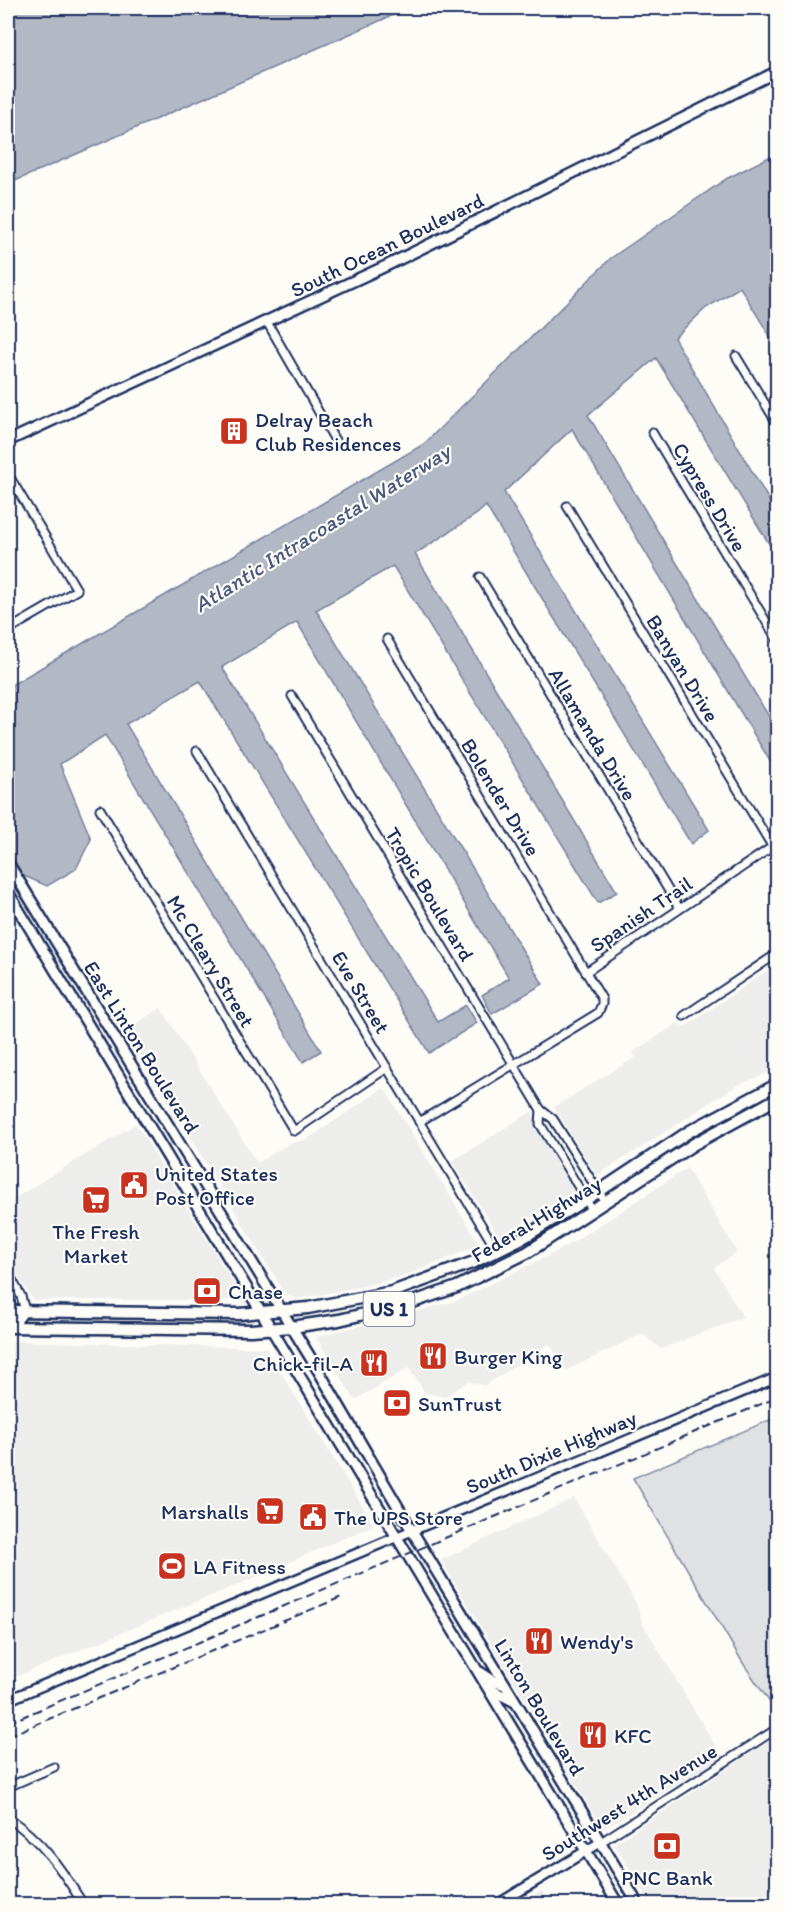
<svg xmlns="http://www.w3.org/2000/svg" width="785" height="1912" font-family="Itim,sans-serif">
<rect width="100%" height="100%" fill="#fdfcf7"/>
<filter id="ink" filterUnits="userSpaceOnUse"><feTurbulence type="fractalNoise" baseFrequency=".0167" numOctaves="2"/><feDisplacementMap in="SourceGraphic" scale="12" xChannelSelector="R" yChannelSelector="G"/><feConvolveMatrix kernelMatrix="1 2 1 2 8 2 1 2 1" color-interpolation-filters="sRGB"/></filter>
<g filter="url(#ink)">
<!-- built -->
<g fill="#edeeec">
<path d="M 777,964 L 777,1069 L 736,1086 L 597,1176 L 554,1107 L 636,1057 L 633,1052 L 678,1023 L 685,1027 Z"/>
<path d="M 161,1008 L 257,1163 L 290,1143 L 306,1140 L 384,1088 L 480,1245 L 407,1275 L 373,1284 L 297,1299 L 285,1294 L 125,1030 Z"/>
<path d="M 532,1111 L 544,1142 L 574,1192 L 499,1237 L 452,1161 Z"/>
<path d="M 136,1124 L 235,1286 L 229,1300 L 33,1300 L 8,1259 L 8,1202 Z"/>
<path d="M 687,1168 L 737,1252 L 714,1268 L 743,1317 L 661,1349 L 642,1334 L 567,1370 L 549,1344 L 484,1386 L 468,1381 L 445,1397 L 425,1393 L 409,1368 L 355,1400 L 316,1337 L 456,1301 L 560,1250 L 617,1214 Z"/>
<path d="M 8,1341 L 266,1348 L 374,1525 L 244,1582 L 8,1680 Z"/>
<path d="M 574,1498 L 636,1603 L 643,1624 L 722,1757 L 603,1829 L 441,1560 Z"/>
<path d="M 777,1736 L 777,1904 L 651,1904 L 614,1844 Z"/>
<path d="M 541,1890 L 550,1904 L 517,1904 L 541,1891 Z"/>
</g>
<!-- green -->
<path fill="#e0e1e3" stroke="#7e88a0" stroke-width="1.5" d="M 777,1417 L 778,1713 L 777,1713 L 743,1663 L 633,1478 Z"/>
<!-- water -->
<g fill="#b3b8c5" stroke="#76819c" stroke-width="1.5">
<path d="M 8,8 L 409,8 L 8,184 Z"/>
<path d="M 777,153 L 778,268 L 772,271 L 777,280 L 777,348 L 740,287 L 706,308 L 674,338 L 777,514 L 777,557 L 656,358 L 588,415 L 777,730 L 777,773 L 572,429 L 504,492 L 709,830 L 691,844 L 486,506 L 477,514 L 415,554 L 617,892 L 598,903 L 393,566 L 316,610 L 543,984 L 492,1014 L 482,995 L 509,978 L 297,622 L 222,667 L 438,1022 L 466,1005 L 477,1023 L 429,1053 L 200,681 L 126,724 L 321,1051 L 303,1062 L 105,735 L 60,764 L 91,839 L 76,869 L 47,886 L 8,869 L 8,687 L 424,444 L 611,258 L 726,179 Z"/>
</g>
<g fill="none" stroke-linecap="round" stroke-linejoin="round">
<!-- minor casing -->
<g stroke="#1b2f5e" stroke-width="11">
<g id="minor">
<path d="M 267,322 L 336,442"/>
<path d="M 736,356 L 778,425"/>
<path d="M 652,432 L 778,641"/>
<path d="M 8,474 L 77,590 L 8,630"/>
<path d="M 567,506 L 772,846"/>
<path d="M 480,577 L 679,908"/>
<path d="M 387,639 L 602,999 L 602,1004 L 598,1013 L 419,1122"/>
<path d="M 292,696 L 541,1110 L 553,1119 L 605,1202"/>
<path d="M 197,751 L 497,1251"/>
<path d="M 100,809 L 294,1131 L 387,1068"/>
<path d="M 586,972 L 778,843"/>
<path d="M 684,1016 L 778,953"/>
<path d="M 541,1110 L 540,1124 L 593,1211"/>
<path d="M 8,1272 L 21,1296 L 25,1311 L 13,1327"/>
<path d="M 8,1299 L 12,1311 L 13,1327"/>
<path d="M 8,1787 L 54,1767"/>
<path d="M 8,1818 C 42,1840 62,1870 83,1904"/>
<path d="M 601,1842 L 778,1728"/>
</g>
</g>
<!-- tertiary casing -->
<g stroke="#1b2f5e" stroke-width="13">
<g id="tertiary">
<path d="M 8,1700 L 778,1377"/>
<path d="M 498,1904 L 601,1842"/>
</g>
</g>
<!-- secondary casing -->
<g stroke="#1b2f5e" stroke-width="14">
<g id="secondary">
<path d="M 8,441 L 388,265 L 778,71"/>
<path d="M 8,863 L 321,1375 L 411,1529 L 638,1904"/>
<path d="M 8,892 L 618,1904"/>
<path d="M 480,1672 L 495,1682 L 505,1685"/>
<path d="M 488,1688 L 515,1702"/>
</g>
</g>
<!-- primary casing -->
<g stroke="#1b2f5e" stroke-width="15">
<g id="primary">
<path d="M 8,1311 L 239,1314 L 308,1308 L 392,1292 L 474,1262 L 526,1236 L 598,1192 L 690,1131 L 778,1084"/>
<path d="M 8,1327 L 251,1330 L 292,1327 L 339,1320 L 410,1303 L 457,1287 L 528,1252 L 694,1144 L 778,1098"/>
</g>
</g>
<!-- minor -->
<use href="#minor" stroke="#fdfcf7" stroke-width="7"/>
<!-- tertiary -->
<use href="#tertiary" stroke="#fdfcf7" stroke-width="8"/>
<!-- secondary -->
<use href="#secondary" stroke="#fdfcf7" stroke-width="9"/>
<!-- primary -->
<use href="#primary" stroke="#fdfcf7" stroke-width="10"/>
<!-- rail -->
<g stroke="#1b2f5e" stroke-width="2" stroke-dasharray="9 4.5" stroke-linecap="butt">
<path d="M 8,1723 L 778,1397"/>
<path d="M 8,1736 L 344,1596"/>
</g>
</g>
</g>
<!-- icons -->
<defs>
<g id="building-square" transform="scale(1.5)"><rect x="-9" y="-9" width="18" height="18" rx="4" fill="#c8321e" stroke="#fdfcf7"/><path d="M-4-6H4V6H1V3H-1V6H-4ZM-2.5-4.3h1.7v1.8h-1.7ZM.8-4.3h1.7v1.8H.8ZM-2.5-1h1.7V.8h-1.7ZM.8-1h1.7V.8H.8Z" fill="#fff"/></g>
<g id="civic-square" transform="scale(1.5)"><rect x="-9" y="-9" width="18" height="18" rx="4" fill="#c8321e" stroke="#fdfcf7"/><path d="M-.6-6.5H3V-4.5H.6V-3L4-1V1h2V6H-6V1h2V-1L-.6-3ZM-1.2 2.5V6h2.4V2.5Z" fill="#fff"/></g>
<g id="supermarket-square" transform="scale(1.5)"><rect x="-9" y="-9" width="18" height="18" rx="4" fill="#c8321e" stroke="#fdfcf7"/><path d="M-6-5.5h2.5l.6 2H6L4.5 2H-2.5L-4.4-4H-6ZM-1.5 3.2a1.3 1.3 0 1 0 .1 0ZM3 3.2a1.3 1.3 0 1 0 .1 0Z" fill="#fff"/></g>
<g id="bank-square" transform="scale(1.5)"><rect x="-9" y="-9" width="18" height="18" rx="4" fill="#c8321e" stroke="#fdfcf7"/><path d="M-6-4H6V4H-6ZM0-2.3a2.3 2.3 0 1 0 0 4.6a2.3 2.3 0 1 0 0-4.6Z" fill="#fff"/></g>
<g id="restaurant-square" transform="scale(1.5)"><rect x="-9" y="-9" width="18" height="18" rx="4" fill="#c8321e" stroke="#fdfcf7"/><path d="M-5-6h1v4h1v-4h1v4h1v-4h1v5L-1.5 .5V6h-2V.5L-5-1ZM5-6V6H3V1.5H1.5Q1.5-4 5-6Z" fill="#fff"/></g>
<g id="stadium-square" transform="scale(1.5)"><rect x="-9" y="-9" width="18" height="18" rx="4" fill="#c8321e" stroke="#fdfcf7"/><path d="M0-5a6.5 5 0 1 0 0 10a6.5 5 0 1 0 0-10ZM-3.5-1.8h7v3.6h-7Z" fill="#fff"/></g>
</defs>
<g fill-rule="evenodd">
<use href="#building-square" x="234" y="431"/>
<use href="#civic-square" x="134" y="1185"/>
<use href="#supermarket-square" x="96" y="1200"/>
<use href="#bank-square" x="207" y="1291"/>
<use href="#restaurant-square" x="433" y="1356"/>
<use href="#restaurant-square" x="374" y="1363"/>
<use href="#bank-square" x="397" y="1403"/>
<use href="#supermarket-square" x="270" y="1511"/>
<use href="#civic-square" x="313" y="1517"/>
<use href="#stadium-square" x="172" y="1566"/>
<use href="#restaurant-square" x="539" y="1641"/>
<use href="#restaurant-square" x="593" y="1735"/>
<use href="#bank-square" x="667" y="1846"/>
</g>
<g text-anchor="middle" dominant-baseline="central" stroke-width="4.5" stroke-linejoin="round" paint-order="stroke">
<!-- shield labels -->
<rect fill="#fdfcf7" stroke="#5f6c8c" stroke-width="1.5" x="363.5" y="1292" width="51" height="34" rx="4.5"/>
<g font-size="20" font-weight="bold" fill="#1b2f5e">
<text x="389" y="1309">US 1</text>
</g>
<!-- street labels -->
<g font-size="21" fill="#1b2f5e" stroke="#fdfcf7">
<text transform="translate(387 245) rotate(-26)">South Ocean Boulevard</text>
<text transform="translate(710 497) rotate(59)">Cypress Drive</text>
<text transform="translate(683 668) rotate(59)">Banyan Drive</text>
<text transform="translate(593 734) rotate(59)">Allamanda Drive</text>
<text transform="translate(501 797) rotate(59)">Bolender Drive</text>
<text transform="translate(430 894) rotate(59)">Tropic Boulevard</text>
<text transform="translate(641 914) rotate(-34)">Spanish Trail</text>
<text transform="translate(211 961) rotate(59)">Mc Cleary Street</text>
<text transform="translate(361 992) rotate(59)">Eve Street</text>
<text transform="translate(142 1047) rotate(58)">East Linton Boulevard</text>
<text transform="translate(536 1219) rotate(-31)">Federal Highway</text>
<text transform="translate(551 1452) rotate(-23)">South Dixie Highway</text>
<text transform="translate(540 1707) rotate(59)">Linton Boulevard</text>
<text transform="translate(629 1802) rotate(-32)">Southwest 4th Avenue</text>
</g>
<!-- poi labels -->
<g font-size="21" fill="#1b2f5e" stroke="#fdfcf7" text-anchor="start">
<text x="255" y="419">Delray Beach<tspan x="255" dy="24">Club Residences</tspan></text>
<text x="155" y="1173">United States<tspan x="155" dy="24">Post Office</tspan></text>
<text x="96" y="1231" text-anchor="middle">The Fresh<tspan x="96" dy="24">Market</tspan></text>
<text x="228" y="1291">Chase</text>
<text x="454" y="1356">Burger King</text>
<text x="353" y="1363" text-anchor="end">Chick-fil-A</text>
<text x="418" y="1403">SunTrust</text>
<text x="249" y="1511" text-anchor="end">Marshalls</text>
<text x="334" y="1517">The UPS Store</text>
<text x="193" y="1566">LA Fitness</text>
<text x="560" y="1641">Wendy's</text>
<text x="614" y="1735">KFC</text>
<text x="667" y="1877" text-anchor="middle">PNC Bank</text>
</g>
<!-- water labels -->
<g font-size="22" font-style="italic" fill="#49587d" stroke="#fdfcf7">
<text transform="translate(322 528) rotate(-32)">Atlantic Intracoastal Waterway</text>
</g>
</g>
<!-- margin -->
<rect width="785" height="1912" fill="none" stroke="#fdfcf7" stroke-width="30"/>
<rect x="15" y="15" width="755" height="1882" fill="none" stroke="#1b2f5e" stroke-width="2" filter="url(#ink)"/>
</svg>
